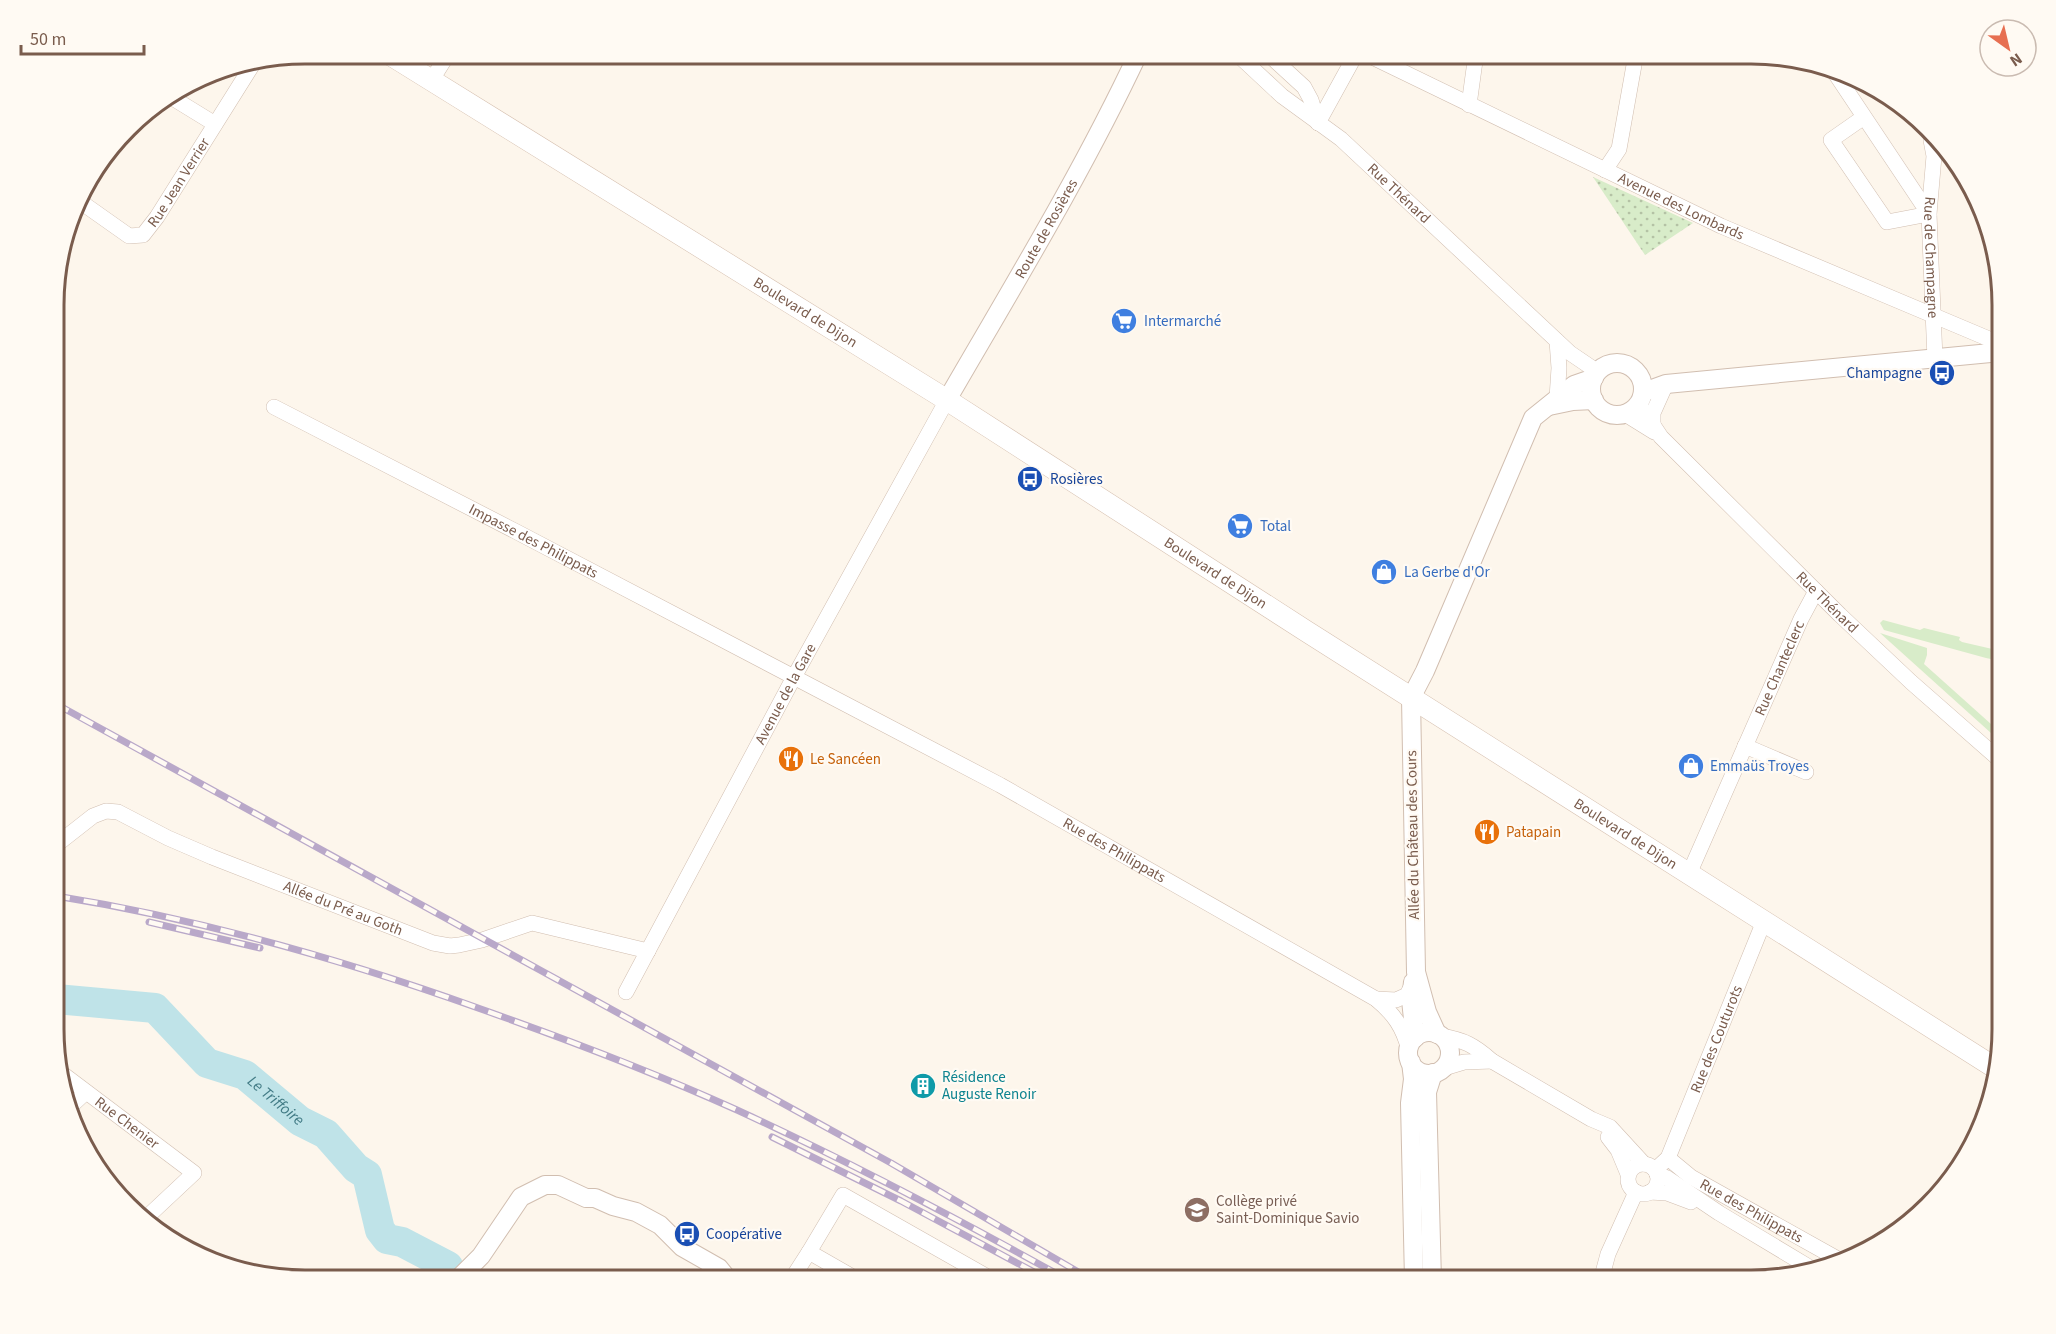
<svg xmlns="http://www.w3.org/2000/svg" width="2056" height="1334" font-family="'Source Sans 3',sans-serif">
<defs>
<pattern id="park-dots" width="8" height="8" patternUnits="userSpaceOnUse" patternTransform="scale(1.5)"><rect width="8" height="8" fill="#d8ecc9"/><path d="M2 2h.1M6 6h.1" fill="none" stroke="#b4c2a5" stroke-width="1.8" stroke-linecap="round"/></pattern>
</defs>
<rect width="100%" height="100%" fill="#fdf6ec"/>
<!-- grass -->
<g fill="#d8ecc9">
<path d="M 1883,620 L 1920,630 L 1924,628 L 1960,637 L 1959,640 L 1962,642 L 2001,651 L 2001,661 L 1986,658 L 1884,630 L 1880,623 Z"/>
<path d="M 1880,633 L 1927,648 L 1927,655 L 1924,664 L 2001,733 L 2001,742 Z"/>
</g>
<!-- park -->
<path fill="url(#park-dots)" d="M 1593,177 L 1693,223 L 1645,255 Z"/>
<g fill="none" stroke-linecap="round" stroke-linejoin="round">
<!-- river -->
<path stroke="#bfe3e8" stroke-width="30" id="s1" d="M 56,999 L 155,1008 L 207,1063 L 245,1075 L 300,1121 L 326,1134 L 356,1168 L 367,1175 L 380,1230 L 387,1239 L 402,1242 L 448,1266"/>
<!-- minor casing -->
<g stroke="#d1beb0" stroke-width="16">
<g id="minor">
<path id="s2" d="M 1237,54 L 1282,96 L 1341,139 L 1570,353 L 1598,372"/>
<path d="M 1268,54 L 1304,87 L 1311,100 L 1318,123"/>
<path d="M 1330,54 L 1340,54"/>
<path id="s3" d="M 1366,54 L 1721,226 L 2001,344"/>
<path d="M 1831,67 L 1929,214 L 1887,222 L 1831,140 L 1864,117"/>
<path d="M 431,81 L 448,54"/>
<path d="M 171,97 L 215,124"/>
<path d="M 1469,105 L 1476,54"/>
<path d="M 1318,123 L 1356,54"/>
<path id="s4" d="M 1931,140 L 1934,156 L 1929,214 L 1935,359"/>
<path d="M 1605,170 L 1619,149 L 1636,54"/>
<path id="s5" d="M 78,200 L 129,236 L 143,235 L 157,217 L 253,64"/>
<path d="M 1557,398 L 1559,368 L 1557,341"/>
<path id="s6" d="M 1639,404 L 1661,437 L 1840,615 L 1911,682 L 2001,761"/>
<path id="s7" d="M 274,407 L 515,531 L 1000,785 L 1376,999 C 1394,1014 1403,1027 1409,1050"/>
<path d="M 1625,414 L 1654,432"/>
<path d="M 1653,425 L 1653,413 L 1666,384"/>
<path d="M 1745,746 L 1806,772"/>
<path id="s8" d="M 56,845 L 93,816 L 106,811 L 118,812 L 168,838 L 212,857 L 433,943 L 450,946 L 459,945 L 482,940 L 532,923 L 648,951"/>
<path id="s9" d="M 1689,874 L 1801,619 L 1816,591"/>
<path id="s10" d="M 626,992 L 794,677 L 947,400"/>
<path d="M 1376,999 L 1396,1000 L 1407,995 L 1412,985"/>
<path d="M 1441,1036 C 1464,1040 1474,1045 1492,1061 L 1591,1119 L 1610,1127 L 1644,1164"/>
<path d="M 1444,1068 L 1464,1062 L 1492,1061"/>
<path id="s11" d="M 60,1072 L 194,1173 L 147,1217"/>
<path d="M 71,1106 L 86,1092"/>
<path d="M 1608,1137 L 1618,1150 L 1628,1174"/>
<path id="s12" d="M 1668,1158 L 1691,1177 L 1836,1258"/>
<circle cx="1643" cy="1179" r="15"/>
<path id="s13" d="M 1655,1170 L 1668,1158 L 1764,921"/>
<path d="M 1657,1174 L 1667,1178 L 1719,1213 L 1809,1267"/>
<path d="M 1650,1192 L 1667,1193 L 1691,1202"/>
<path d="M 809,1252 L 843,1195 L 993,1280"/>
<path d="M 791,1280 L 809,1252 L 858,1280"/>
<path d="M 1601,1280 L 1608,1254 L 1636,1192"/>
</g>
</g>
<!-- tertiary casing -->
<g stroke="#d1beb0" stroke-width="20">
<g id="tertiary">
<circle cx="1617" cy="389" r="26"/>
<path d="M 1644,392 L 1666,384 L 2001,352"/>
<path id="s14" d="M 947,400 C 1013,286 1082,173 1138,54"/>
<path d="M 1549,406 L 1573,401 L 1594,400"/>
<path d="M 1413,982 L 1411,1000 L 1415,1038"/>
<circle cx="1429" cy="1053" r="21"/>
<path d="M 1437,1034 L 1427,1012 L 1416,972 L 1411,698 L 1425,671 L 1533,418 L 1574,385 L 1594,378"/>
<path d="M 1411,1062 L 1413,1079 L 1410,1103 L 1414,1280"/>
<path d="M 457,1280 L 481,1256 L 521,1197 L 545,1185 L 558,1185 L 586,1198 L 595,1198 L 613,1206 L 636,1212 L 660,1225 L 682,1247 L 719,1268 L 727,1278"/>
<path d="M 1432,1280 L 1427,1092 L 1433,1073"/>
</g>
</g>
<!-- secondary casing -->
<g stroke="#d6c0b0" stroke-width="22">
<g id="secondary">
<path id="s15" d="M 389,54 L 947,400 L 1306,631 L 1997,1069"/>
</g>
</g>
<!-- minor -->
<use href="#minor" stroke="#fff" stroke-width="15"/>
<!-- tertiary -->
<use href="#tertiary" stroke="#fff" stroke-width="18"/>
<!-- secondary -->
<use href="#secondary" stroke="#fff" stroke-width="21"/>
<!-- rail casing -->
<g stroke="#b9a8c9" stroke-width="7">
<g id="rail">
<path d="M 56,704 L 891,1163 L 1092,1280"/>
<path d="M 56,896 C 200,919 341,959 478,1008 C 566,1039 653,1072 737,1110 C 850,1162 960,1220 1068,1280"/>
<path d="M 149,922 L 260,948"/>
<path d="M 772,1137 L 901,1201 L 1049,1280"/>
</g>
</g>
<!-- rail -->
<use href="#rail" stroke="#fffaf3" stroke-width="4.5" stroke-dasharray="14" stroke-linecap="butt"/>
</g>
<!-- icons -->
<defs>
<g id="supermarket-disc" transform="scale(1.35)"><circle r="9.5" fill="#3f7fe0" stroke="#fffaf3"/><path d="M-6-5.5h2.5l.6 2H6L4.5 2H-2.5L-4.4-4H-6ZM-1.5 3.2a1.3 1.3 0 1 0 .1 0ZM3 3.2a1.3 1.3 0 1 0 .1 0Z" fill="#fff"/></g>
<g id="bus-disc" transform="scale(1.35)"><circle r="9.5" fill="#1a4fb4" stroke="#fffaf3"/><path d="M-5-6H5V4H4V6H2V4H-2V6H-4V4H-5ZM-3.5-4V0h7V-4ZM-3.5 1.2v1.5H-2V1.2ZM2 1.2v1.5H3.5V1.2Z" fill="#fff"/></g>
<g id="shop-disc" transform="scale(1.35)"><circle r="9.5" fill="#3f7fe0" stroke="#fffaf3"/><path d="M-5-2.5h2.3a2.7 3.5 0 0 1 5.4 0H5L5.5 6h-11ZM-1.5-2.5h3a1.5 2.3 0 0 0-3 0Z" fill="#fff"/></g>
<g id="restaurant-disc" transform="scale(1.35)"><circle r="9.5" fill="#e8710a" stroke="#fffaf3"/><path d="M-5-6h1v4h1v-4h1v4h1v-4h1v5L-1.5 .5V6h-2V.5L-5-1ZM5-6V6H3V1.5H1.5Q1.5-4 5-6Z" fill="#fff"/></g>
<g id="building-disc" transform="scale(1.35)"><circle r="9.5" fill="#0f9aa8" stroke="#fffaf3"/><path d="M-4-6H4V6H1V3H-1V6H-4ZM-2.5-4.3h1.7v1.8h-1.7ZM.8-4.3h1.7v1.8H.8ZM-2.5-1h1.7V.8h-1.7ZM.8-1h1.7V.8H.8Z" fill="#fff"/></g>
<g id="school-disc" transform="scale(1.35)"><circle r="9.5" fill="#8d6e63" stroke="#fffaf3"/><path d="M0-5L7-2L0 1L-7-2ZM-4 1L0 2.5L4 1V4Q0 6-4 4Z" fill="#fff"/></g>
</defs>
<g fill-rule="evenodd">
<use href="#supermarket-disc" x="1124" y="321"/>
<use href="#bus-disc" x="1942" y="373"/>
<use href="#bus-disc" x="1030" y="479"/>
<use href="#supermarket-disc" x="1240" y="526"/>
<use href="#shop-disc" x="1384" y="572"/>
<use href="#restaurant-disc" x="791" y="759"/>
<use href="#shop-disc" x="1691" y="766"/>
<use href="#restaurant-disc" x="1487" y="832"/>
<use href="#building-disc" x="923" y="1086"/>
<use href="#school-disc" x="1197" y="1210"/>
<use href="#bus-disc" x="687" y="1234"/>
</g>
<g text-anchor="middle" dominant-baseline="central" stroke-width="4.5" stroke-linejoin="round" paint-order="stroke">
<!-- street labels -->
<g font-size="15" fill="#7a5c4d" stroke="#fffaf3">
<text stroke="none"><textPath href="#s5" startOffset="140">Rue Jean Verrier</textPath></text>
<text stroke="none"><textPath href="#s2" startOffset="214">Rue Thénard</textPath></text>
<text stroke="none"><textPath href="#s3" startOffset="350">Avenue des Lombards</textPath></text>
<text stroke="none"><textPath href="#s14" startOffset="198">Route de Rosières</textPath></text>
<text stroke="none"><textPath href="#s4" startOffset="118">Rue de Champagne</textPath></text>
<text stroke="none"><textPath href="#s15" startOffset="490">Boulevard de Dijon</textPath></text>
<text stroke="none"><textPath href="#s7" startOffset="292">Impasse des Philippats</textPath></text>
<text stroke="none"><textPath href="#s15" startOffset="976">Boulevard de Dijon</textPath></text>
<text stroke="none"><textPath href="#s6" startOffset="274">Rue Thénard</textPath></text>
<text stroke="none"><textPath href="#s9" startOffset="225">Rue Chanteclerc</textPath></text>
<text stroke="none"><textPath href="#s10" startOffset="338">Avenue de la Gare</textPath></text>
<text stroke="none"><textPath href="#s15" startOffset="1462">Boulevard de Dijon</textPath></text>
<text transform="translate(1413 835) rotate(-91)">Allée du Château des Cours</text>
<text stroke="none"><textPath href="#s7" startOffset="950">Rue des Philippats</textPath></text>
<text stroke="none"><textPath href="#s8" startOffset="318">Allée du Pré au Goth</textPath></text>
<text stroke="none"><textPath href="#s13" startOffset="146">Rue des Couturots</textPath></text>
<text stroke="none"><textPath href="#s11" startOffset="84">Rue Chenier</textPath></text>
<text stroke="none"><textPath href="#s12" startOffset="99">Rue des Philippats</textPath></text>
</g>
<!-- shop labels -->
<g font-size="15" fill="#366cbe" stroke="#fffaf3" text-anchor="start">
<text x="1144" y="321">Intermarché</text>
<text x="1260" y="526">Total</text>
<text x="1404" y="572">La Gerbe d'Or</text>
<text x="1710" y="766">Emmaüs Troyes</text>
</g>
<!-- transit labels -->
<g font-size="15" fill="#164399" stroke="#fffaf3" text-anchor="start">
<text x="1922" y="373" text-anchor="end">Champagne</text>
<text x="1050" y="479">Rosières</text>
<text x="706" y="1234">Coopérative</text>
</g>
<!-- food labels -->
<g font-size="15" fill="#c56008" stroke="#fffaf3" text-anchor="start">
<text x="810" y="759">Le Sancéen</text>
<text x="1506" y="832">Patapain</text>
</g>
<!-- culture labels -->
<g font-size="15" fill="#0d838f" stroke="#fffaf3" text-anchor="start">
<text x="942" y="1077">Résidence<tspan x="942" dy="17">Auguste Renoir</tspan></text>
</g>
<!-- education labels -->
<g font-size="15" fill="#785e54" stroke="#fffaf3" text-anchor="start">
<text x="1216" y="1201">Collège privé<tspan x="1216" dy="17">Saint-Dominique Savio</tspan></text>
</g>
<!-- water labels -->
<g font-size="16" font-style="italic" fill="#437c86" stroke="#fffaf3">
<text stroke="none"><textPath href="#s1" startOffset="255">Le Triffoire</textPath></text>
</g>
</g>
<!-- crop -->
<path d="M0 0H2056V1334H0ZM305 64H1751A241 241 0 0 1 1992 305V1029A241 241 0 0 1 1751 1270H305A241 241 0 0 1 64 1029V305A241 241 0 0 1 305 64Z" fill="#fffaf3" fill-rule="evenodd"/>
<path fill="none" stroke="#7a5c4d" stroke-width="3" d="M305 64H1751A241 241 0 0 1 1992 305V1029A241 241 0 0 1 1751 1270H305A241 241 0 0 1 64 1029V305A241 241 0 0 1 305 64Z"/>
<!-- north arrow -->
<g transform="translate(2008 48) rotate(146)"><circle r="28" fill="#fffaf3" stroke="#cabbb1" stroke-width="1.5"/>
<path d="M0-4.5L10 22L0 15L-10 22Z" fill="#e76f51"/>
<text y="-9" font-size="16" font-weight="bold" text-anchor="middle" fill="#7a5c4d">N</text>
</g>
<!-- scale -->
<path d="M21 45v9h123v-9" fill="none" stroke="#7a5c4d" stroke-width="3"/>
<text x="30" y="45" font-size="18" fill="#7a5c4d" stroke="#fffaf3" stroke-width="4.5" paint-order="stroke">50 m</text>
</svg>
